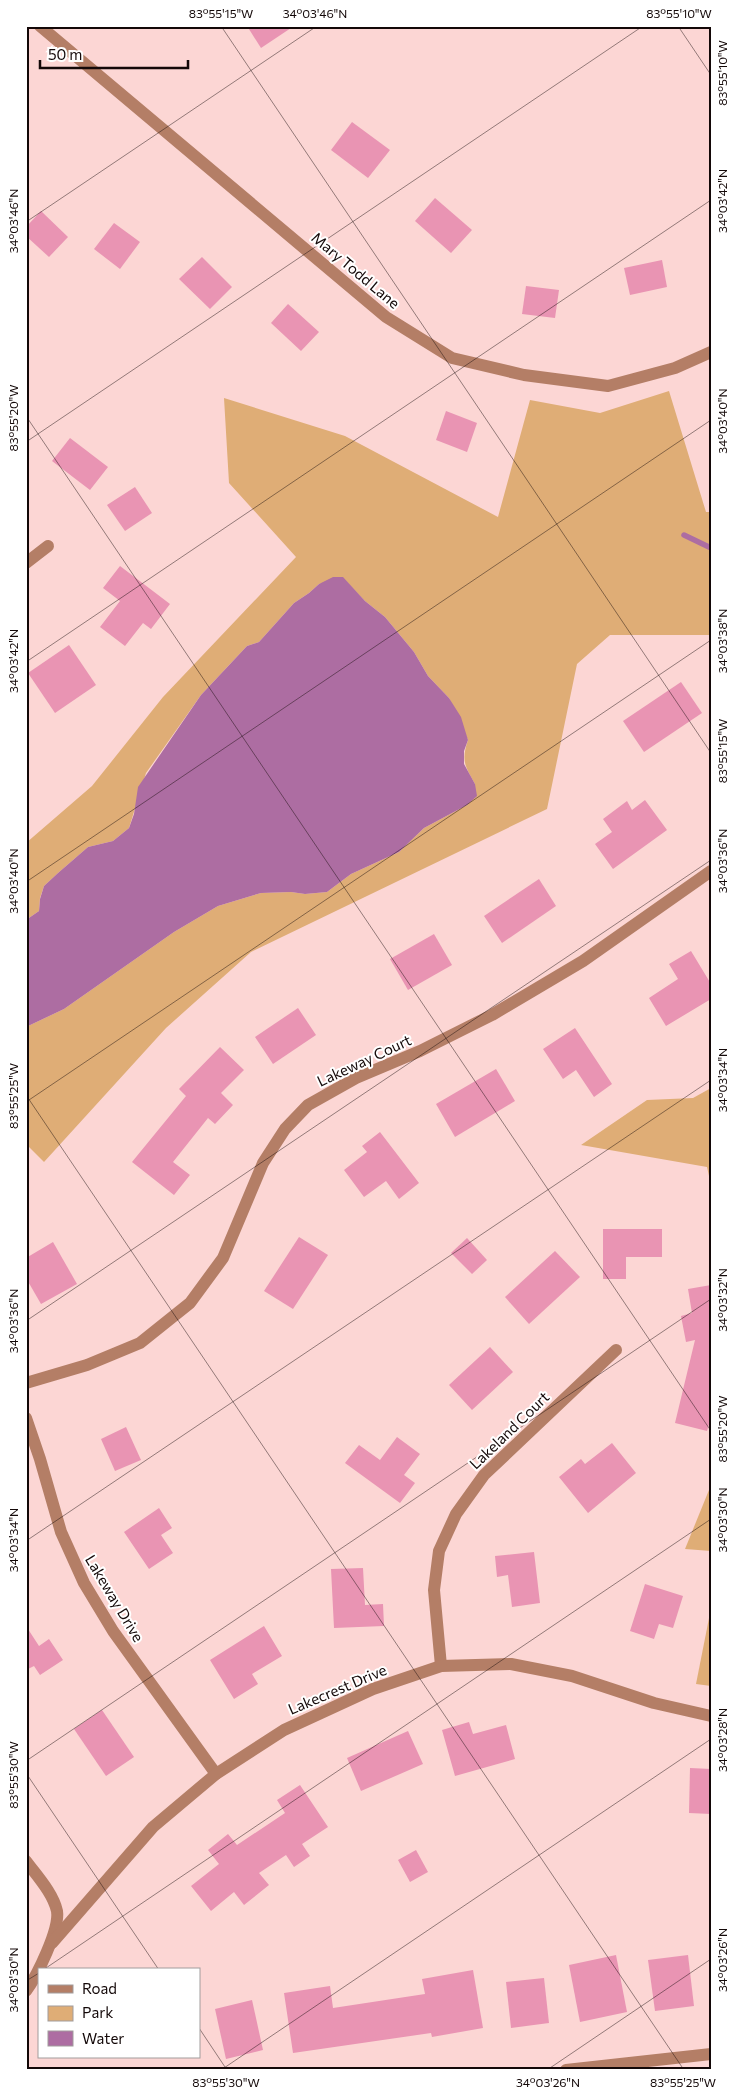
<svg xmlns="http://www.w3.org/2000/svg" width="737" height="2096" font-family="Commissioner,sans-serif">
<rect width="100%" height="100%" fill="#fcd6d4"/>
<!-- green -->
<g fill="#dfad76">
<path d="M 669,391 L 706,512 L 711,512 L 711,635 L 610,635 L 577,664 L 547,809 L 251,952 L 166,1028 L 44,1162 L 26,1144 L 26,1027 L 64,1009 L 174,932 L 218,906 L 261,893 L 291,892 L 305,894 L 327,892 L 351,874 L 399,852 L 424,828 L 467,805 L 475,784 C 465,766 461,761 468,740 L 449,698 L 428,676 L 414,652 L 385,617 L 365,601 L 343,578 L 319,584 L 309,593 L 294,603 L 259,642 L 247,646 L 231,663 L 201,695 L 146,773 L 129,828 L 113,841 L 88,847 L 58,873 L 44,886 L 40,898 L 39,911 L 26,920 L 26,843 L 92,786 L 163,697 L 296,557 L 229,483 L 224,398 L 345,436 L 498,517 L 530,400 L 600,413 Z"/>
<path d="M 711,1088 L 711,1185 L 707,1167 L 581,1145 L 647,1100 L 693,1098 Z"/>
<path d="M 711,1485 L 711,1551 L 685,1549 Z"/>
<path d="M 711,1608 L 711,1686 L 696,1684 Z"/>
</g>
<!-- water -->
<path fill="#ad6da2" d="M 333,577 L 343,577 L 365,601 L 385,617 L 414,652 L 428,676 L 449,698 L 461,717 L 468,740 L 464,751 L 464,764 L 475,784 L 477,796 L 467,805 L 424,828 L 399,852 L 351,874 L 327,892 L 305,894 L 291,892 L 261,893 L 218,906 L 174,932 L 64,1009 L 26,1027 L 26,920 L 39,911 L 40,899 L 44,886 L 58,873 L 88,847 L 113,841 L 129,828 L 134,814 L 138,787 L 201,695 L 247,646 L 259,642 L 294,603 L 309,593 L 319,584 Z"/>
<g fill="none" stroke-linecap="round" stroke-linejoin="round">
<!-- stream -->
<path stroke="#ad6da2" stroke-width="5.5" d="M 684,535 L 711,548"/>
</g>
<!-- building -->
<g fill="#e994b3">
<path d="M 247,26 L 294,26 L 261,48 Z"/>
<path d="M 352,122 L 390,150 L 368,178 L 331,150 Z"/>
<path d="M 435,198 L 472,230 L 451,253 L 415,221 Z"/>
<path d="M 41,211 L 68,237 L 49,257 L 26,236 L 26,227 Z"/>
<path d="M 114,223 L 140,242 L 120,269 L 94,249 Z"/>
<path d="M 202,257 L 232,287 L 210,309 L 179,279 Z"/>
<path d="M 662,260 L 667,287 L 630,295 L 624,268 Z"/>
<path d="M 526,286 L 559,290 L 555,318 L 522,314 Z"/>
<path d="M 288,304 L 319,332 L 301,351 L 271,323 Z"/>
<path d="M 446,411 L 477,423 L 467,452 L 436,440 Z"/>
<path d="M 70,438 L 108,467 L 90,490 L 52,461 Z"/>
<path d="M 135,487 L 152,513 L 125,531 L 107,505 Z"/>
<path d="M 120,566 L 170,604 L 151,629 L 143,623 L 125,646 L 100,627 L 120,601 L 103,588 Z"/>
<path d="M 69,645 L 96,685 L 55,713 L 28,673 Z"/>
<path d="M 681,682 L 702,713 L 644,752 L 623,721 Z"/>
<path d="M 645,800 L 667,830 L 613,869 L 595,844 L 612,832 L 603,819 L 627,801 L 632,810 Z"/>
<path d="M 539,879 L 556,906 L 502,943 L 484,916 Z"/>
<path d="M 434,934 L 452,965 L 408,990 L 390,959 Z"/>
<path d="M 691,951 L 711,984 L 711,999 L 666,1026 L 649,998 L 678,979 L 669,964 Z"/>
<path d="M 298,1008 L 316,1035 L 273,1064 L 255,1037 Z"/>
<path d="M 575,1028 L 612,1084 L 594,1097 L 576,1070 L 563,1079 L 543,1049 Z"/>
<path d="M 220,1047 L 244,1070 L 221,1093 L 233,1105 L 215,1124 L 208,1118 L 173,1162 L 190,1175 L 174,1195 L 132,1162 L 186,1096 L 179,1089 Z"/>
<path d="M 496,1069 L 515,1101 L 455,1137 L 436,1104 Z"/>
<path d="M 380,1132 L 419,1183 L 399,1199 L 386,1181 L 364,1197 L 344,1170 L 367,1152 L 362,1146 Z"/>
<path d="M 603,1229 L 662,1229 L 662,1257 L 626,1257 L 626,1279 L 603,1279 Z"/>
<path d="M 299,1237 L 328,1255 L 293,1309 L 264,1291 Z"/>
<path d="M 467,1238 L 487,1260 L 472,1274 L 451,1253 Z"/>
<path d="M 53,1242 L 77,1284 L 41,1304 L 26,1278 L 26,1258 Z"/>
<path d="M 555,1251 L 580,1277 L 529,1324 L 505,1297 Z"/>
<path d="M 711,1285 L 711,1418 L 707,1431 L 675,1423 L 695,1340 L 686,1342 L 681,1316 L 692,1313 L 688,1289 Z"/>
<path d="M 490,1347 L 513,1372 L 472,1410 L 449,1385 Z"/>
<path d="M 126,1427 L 141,1460 L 115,1471 L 101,1439 Z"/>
<path d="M 397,1437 L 420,1454 L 404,1475 L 415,1483 L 400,1503 L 345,1463 L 359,1445 L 380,1460 Z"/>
<path d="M 612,1443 L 636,1473 L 588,1513 L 559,1477 L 581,1459 L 585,1464 Z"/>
<path d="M 159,1508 L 172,1528 L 161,1535 L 173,1553 L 149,1569 L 124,1532 Z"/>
<path d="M 534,1552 L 540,1603 L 512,1607 L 508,1575 L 497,1577 L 495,1556 Z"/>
<path d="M 363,1568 L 365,1605 L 383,1604 L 384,1626 L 334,1628 L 331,1569 Z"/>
<path d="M 645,1584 L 683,1596 L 673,1628 L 659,1624 L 654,1639 L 630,1631 Z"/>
<path d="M 26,1626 L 39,1646 L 49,1639 L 63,1660 L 40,1675 L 34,1666 L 26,1670 Z"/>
<path d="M 264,1626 L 282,1656 L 252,1674 L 258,1684 L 234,1699 L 210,1660 Z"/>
<path d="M 102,1710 L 134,1757 L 106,1776 L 74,1729 Z"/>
<path d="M 469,1722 L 473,1734 L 506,1725 L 515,1759 L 455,1776 L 442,1730 Z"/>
<path d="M 408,1731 L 423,1764 L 361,1791 L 347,1758 Z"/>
<path d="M 690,1768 L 711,1769 L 711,1814 L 689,1813 Z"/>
<path d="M 300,1785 L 328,1827 L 302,1844 L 310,1856 L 294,1867 L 286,1855 L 259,1873 L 269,1885 L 244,1905 L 234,1892 L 211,1911 L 191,1886 L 219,1864 L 208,1850 L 228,1834 L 237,1845 L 285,1813 L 277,1800 Z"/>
<path d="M 416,1850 L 428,1872 L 410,1882 L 398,1860 Z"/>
<path d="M 616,1955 L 627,2012 L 580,2022 L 569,1965 Z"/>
<path d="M 688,1955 L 694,2006 L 655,2011 L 648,1960 Z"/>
<path d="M 473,1970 L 483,2028 L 432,2037 L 431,2033 L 293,2053 L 284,1993 L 330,1986 L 333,2008 L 425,1994 L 422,1979 Z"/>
<path d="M 544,1978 L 549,2023 L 511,2028 L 506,1982 Z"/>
<path d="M 252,2000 L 263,2050 L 226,2059 L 215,2009 Z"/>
</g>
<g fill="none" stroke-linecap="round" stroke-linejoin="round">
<!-- minor -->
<g stroke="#b47e66" stroke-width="12">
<path d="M 40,26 L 386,317 L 452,358 L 524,375 L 608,386 L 675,368 L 711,352"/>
<path d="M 26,563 L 48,546"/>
<path d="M 26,1383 L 87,1365 L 140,1343 L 190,1303 L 223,1258 L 263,1163 L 285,1129 L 308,1105 L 356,1078 L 420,1051 L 492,1015 L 583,961 L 711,871"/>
<path d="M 26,1418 L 40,1459 L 61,1532 L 84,1583 L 113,1631 L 216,1774"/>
<path d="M 441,1666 L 434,1590 L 439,1551 L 456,1514 L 484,1475 L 616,1350"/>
<path d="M 26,1861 C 37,1876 53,1893 57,1911 C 60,1929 37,1976 26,1991"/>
<path d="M 52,1943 L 153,1827 L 216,1774 L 284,1730 L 373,1689 L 441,1666 L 511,1664 L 572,1676 L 654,1703 L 711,1716"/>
<path d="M 566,2070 L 711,2054"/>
</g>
</g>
<!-- ticks -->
<path fill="none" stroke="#130808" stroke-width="1" stroke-opacity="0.45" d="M 221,26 L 711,753M 678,26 L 711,75M 26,222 L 317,26M 26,416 L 711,1431M 26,442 L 643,26M 26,662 L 711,200M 26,882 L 711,420M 26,1095 L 684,2070M 26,1102 L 711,640M 26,1321 L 711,860M 26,1541 L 711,1080M 26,1761 L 711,1299M 26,1773 L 159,1970M 43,1970 L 711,1519M 26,1981 L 39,1973M 199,2028 L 227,2070M 221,2070 L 711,1739M 547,2070 L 711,1959"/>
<g text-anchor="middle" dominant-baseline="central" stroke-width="4" stroke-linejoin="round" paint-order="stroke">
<!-- street labels -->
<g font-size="15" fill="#130808" stroke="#fff">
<text transform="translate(356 270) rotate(40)">Mary Todd Lane</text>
<text transform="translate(364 1060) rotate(-25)">Lakeway Court</text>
<text transform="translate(509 1430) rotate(-44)">Lakeland Court</text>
<text transform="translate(115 1598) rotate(59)">Lakeway Drive</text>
<text transform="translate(337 1689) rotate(-23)">Lakecrest Drive</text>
</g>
</g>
<!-- border -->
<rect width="737" height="2096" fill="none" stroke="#ffffff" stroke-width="55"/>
<!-- legend -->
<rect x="38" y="1968" width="162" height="90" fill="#ffffff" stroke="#a19c9c"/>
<rect x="48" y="1985" width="25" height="8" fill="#b47e66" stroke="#a19c9c"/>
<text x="82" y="1994" font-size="15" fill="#130808">Road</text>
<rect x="48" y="2006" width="25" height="15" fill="#dfad76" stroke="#a19c9c"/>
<text x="82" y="2018" font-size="15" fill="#130808">Park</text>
<rect x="48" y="2031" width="25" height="15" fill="#ad6da2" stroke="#a19c9c"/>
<text x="82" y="2044" font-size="15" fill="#130808">Water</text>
<!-- scale -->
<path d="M40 60v8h148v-8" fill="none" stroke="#130808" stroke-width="2.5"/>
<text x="48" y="60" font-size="15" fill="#130808" stroke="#ffffff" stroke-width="4" paint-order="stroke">50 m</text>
<rect x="28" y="28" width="682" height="2040" fill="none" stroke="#130808" stroke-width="2"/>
<g font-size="12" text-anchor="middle" fill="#130808">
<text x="221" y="18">83°55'15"W</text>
<text x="315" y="18">34°03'46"N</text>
<text x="679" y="18">83°55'10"W</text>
<text transform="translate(723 73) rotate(-90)" y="4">83°55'10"W</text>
<text transform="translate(723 201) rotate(-90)" y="4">34°03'42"N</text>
<text transform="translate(14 221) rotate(-90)" y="4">34°03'46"N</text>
<text transform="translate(14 418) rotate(-90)" y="4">83°55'20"W</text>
<text transform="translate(723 421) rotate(-90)" y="4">34°03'40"N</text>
<text transform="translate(723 641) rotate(-90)" y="4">34°03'38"N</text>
<text transform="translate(14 661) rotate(-90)" y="4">34°03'42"N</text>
<text transform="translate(723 751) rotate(-90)" y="4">83°55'15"W</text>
<text transform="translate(723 861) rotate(-90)" y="4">34°03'36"N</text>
<text transform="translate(14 881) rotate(-90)" y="4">34°03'40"N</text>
<text transform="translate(723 1080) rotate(-90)" y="4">34°03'34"N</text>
<text transform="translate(14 1096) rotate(-90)" y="4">83°55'25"W</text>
<text transform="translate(723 1300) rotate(-90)" y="4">34°03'32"N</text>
<text transform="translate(14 1321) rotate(-90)" y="4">34°03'36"N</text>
<text transform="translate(723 1429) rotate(-90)" y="4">83°55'20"W</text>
<text transform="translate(723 1520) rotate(-90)" y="4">34°03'30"N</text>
<text transform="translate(14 1540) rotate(-90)" y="4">34°03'34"N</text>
<text transform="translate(723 1740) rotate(-90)" y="4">34°03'28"N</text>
<text transform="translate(14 1775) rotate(-90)" y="4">83°55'30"W</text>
<text transform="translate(723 1960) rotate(-90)" y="4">34°03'26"N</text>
<text transform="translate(14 1980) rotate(-90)" y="4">34°03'30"N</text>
<text x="226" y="2087">83°55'30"W</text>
<text x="548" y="2087">34°03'26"N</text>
<text x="683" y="2087">83°55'25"W</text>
</g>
</svg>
